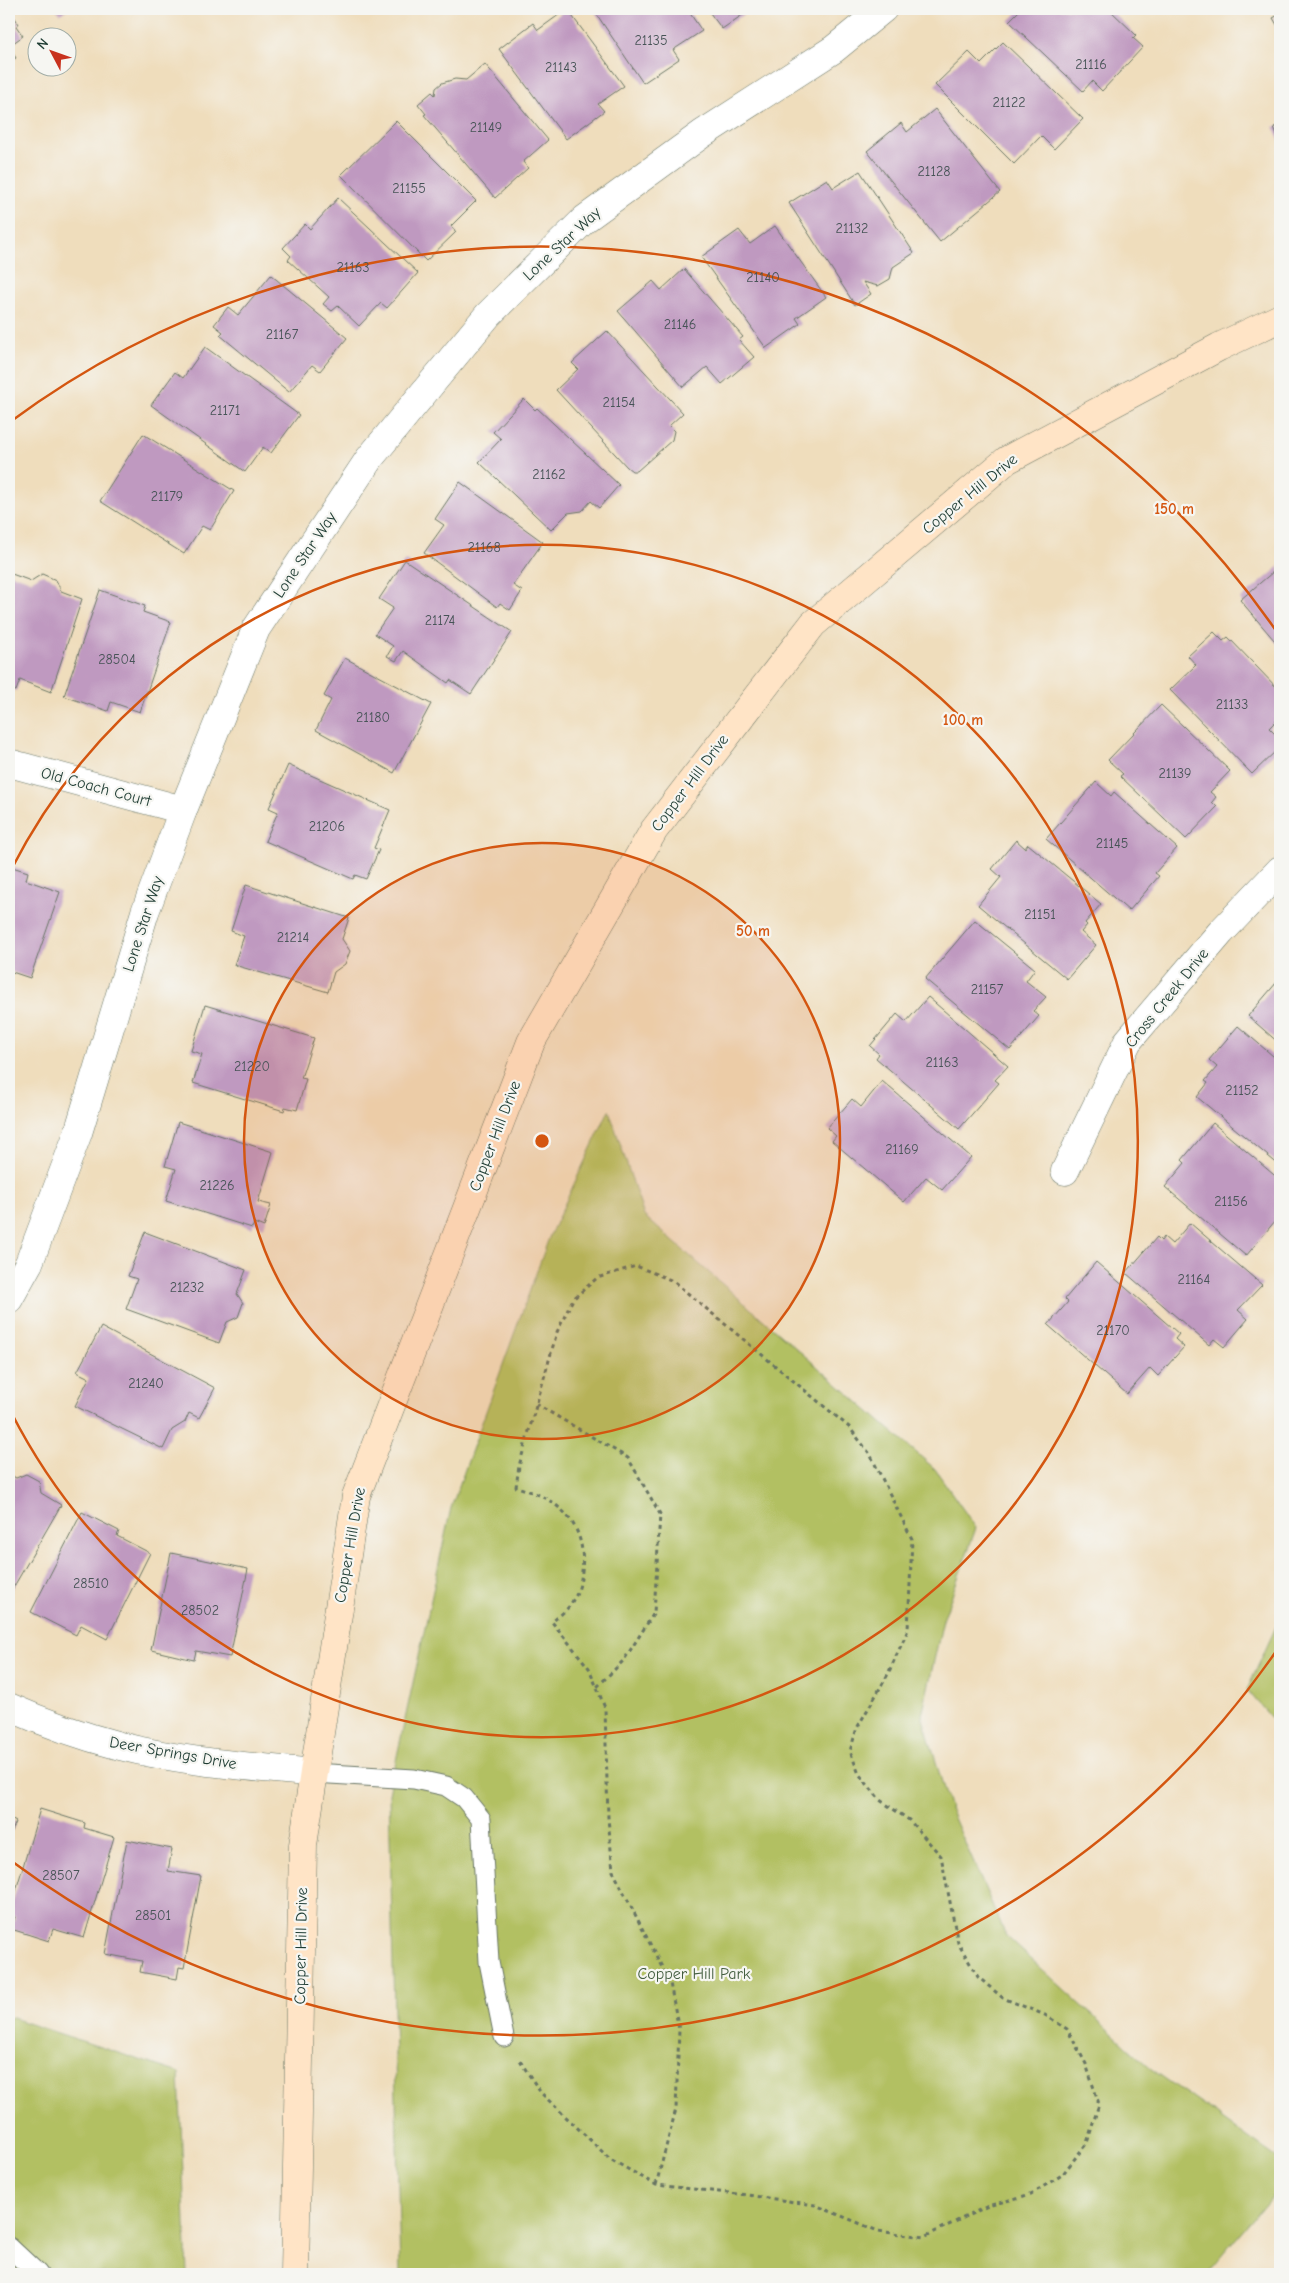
<svg xmlns="http://www.w3.org/2000/svg" width="1289" height="2283" font-family="'Comic Neue',sans-serif">
<rect width="100%" height="100%" fill="#f6f6f2"/>
<filter id="ink" filterUnits="userSpaceOnUse"><feTurbulence type="fractalNoise" baseFrequency=".02" numOctaves="2"/><feDisplacementMap in="SourceGraphic" scale="10" xChannelSelector="R" yChannelSelector="G"/><feConvolveMatrix kernelMatrix="1 2 1 2 8 2 1 2 1" color-interpolation-filters="sRGB"/></filter>
<filter id="wash" filterUnits="userSpaceOnUse"><feTurbulence type="fractalNoise" baseFrequency=".0096" numOctaves="4" result="noise"/><feDisplacementMap in="SourceGraphic" scale="20" xChannelSelector="R" yChannelSelector="G"/><feGaussianBlur stdDeviation="1.12" result="paint"/><feColorMatrix in="noise" values="0 0 0 0 0 0 0 0 0 0 0 0 0 0 0 0 0 1.4 0 .05"/><feComposite in="paint" operator="in"/></filter>
<g filter="url(#wash)">
<rect width="100%" height="100%" fill="#efddbc"/>
<!-- green -->
<g fill="#b2c062" stroke="#687e4b">
<path d="M 609,1110 L 644,1216 L 935,1469 L 976,1528 L 943,1620 L 922,1715 L 950,1809 L 1006,1936 L 1150,2068 L 1280,2160 L 1280,2187 L 1206,2274 L 400,2274 L 389,1793 L 451,1508 L 550,1235 Z"/>
<path d="M 1280,1618 L 1280,1728 L 1247,1690 Z"/>
<path d="M 9,2017 L 179,2073 L 187,2274 L 9,2274 Z"/>
</g>
<g id="blocks">
<!-- building -->
<g fill="#bf99c0">
<path d="M 9,9 L 19,24 L 16,26 L 23,36 L 9,46 Z"/>
<path d="M 56,9 L 67,9 L 61,14 Z"/>
<path d="M 567,9 L 624,86 L 598,104 L 604,111 L 566,139 L 499,49 L 533,23 L 538,30 Z"/>
<path d="M 593,9 L 687,9 L 702,31 L 673,50 L 679,59 L 643,83 Z"/>
<path d="M 707,9 L 751,9 L 722,29 Z"/>
<path d="M 1021,9 L 1109,9 L 1136,35 L 1133,38 L 1143,47 L 1102,91 L 1092,81 L 1083,91 L 1009,21 Z"/>
<path d="M 1280,14 L 1280,30 L 1273,18 Z"/>
<path d="M 1003,42 L 1083,119 L 1054,149 L 1041,136 L 1014,164 L 935,85 L 969,52 L 981,64 Z"/>
<path d="M 9,47 L 16,58 L 9,62 Z"/>
<path d="M 485,64 L 548,140 L 523,162 L 528,168 L 495,198 L 424,115 L 426,114 L 418,104 L 432,92 L 435,95 L 436,88 L 442,83 L 455,79 L 466,80 Z"/>
<path d="M 935,109 L 1000,192 L 940,242 L 867,151 L 901,123 L 907,132 Z"/>
<path d="M 396,121 L 476,201 L 451,226 L 456,232 L 426,261 L 341,175 Z"/>
<path d="M 1280,125 L 1280,142 L 1274,127 Z"/>
<path d="M 860,171 L 914,253 L 893,267 L 890,279 L 878,286 L 863,282 L 871,294 L 855,305 L 789,203 L 827,179 L 833,188 Z"/>
<path d="M 338,198 L 418,273 L 387,308 L 381,303 L 359,326 L 338,306 L 332,311 L 323,304 L 329,297 L 288,260 L 291,256 L 283,248 L 305,224 L 310,229 Z"/>
<path d="M 775,226 L 826,297 L 796,318 L 800,324 L 766,348 L 701,257 L 739,230 L 750,244 Z"/>
<path d="M 684,269 L 743,337 L 739,340 L 754,357 L 722,384 L 707,367 L 683,387 L 618,311 L 653,281 L 661,290 Z"/>
<path d="M 271,275 L 347,338 L 320,371 L 312,365 L 289,392 L 220,335 L 223,332 L 214,325 L 228,307 L 238,315 Z"/>
<path d="M 607,331 L 683,413 L 669,426 L 674,431 L 672,440 L 637,471 L 632,471 L 627,467 L 556,390 L 578,369 L 572,363 Z"/>
<path d="M 205,347 L 299,415 L 271,453 L 263,447 L 245,472 L 151,405 L 175,372 L 183,378 Z"/>
<path d="M 524,399 L 535,410 L 537,408 L 619,485 L 599,508 L 591,501 L 582,511 L 568,513 L 551,530 L 479,462 L 501,439 L 493,432 Z"/>
<path d="M 143,434 L 234,491 L 210,530 L 202,526 L 184,554 L 100,501 Z"/>
<path d="M 460,482 L 543,542 L 513,585 L 522,591 L 510,610 L 500,603 L 497,607 L 424,553 L 444,525 L 435,519 Z"/>
<path d="M 405,560 L 512,632 L 471,694 L 450,680 L 448,683 L 403,651 L 396,661 L 387,656 L 393,646 L 375,634 L 393,608 L 379,599 Z"/>
<path d="M 1280,566 L 1280,647 L 1240,600 Z"/>
<path d="M 9,573 L 31,581 L 42,574 L 56,580 L 61,591 L 82,599 L 51,692 L 20,680 L 16,691 L 9,688 Z"/>
<path d="M 100,590 L 145,606 L 143,612 L 171,622 L 140,712 L 111,702 L 108,711 L 64,696 Z"/>
<path d="M 1214,632 L 1223,641 L 1228,637 L 1280,691 L 1280,717 L 1269,728 L 1280,739 L 1280,747 L 1252,774 L 1170,690 L 1196,665 L 1188,656 Z"/>
<path d="M 345,658 L 431,704 L 394,773 L 316,730 L 331,700 L 324,696 Z"/>
<path d="M 1161,705 L 1230,771 L 1210,792 L 1216,797 L 1212,802 L 1217,807 L 1186,839 L 1120,776 L 1123,774 L 1108,760 Z"/>
<path d="M 288,765 L 390,810 L 374,848 L 379,850 L 366,879 L 355,875 L 353,879 L 265,841 L 278,812 L 269,808 Z"/>
<path d="M 1096,782 L 1111,796 L 1114,792 L 1177,848 L 1155,873 L 1159,876 L 1129,911 L 1046,839 Z"/>
<path d="M 1016,840 L 1025,848 L 1028,844 L 1101,904 L 1085,923 L 1087,925 L 1081,932 L 1096,945 L 1067,979 L 978,905 L 1001,877 L 992,869 Z"/>
<path d="M 9,866 L 28,872 L 26,880 L 60,892 L 30,978 L 9,971 Z"/>
<path d="M 246,885 L 349,918 L 342,939 L 350,951 L 345,964 L 334,972 L 328,992 L 234,965 L 244,936 L 231,931 Z"/>
<path d="M 975,920 L 1035,969 L 1026,981 L 1046,997 L 1033,1011 L 1039,1016 L 1010,1050 L 925,979 Z"/>
<path d="M 1277,982 L 1280,985 L 1280,1044 L 1248,1016 Z"/>
<path d="M 928,997 L 1008,1066 L 995,1080 L 999,1083 L 959,1129 L 876,1058 L 879,1054 L 870,1046 L 897,1014 L 906,1022 Z"/>
<path d="M 205,1005 L 314,1038 L 301,1078 L 306,1079 L 297,1110 L 285,1107 L 284,1111 L 193,1083 L 202,1054 L 191,1051 Z"/>
<path d="M 1238,1026 L 1280,1062 L 1280,1166 L 1197,1097 L 1208,1083 L 1205,1081 L 1217,1067 L 1209,1060 Z"/>
<path d="M 882,1081 L 971,1157 L 942,1190 L 926,1177 L 904,1202 L 832,1141 L 836,1136 L 827,1128 L 852,1099 L 861,1107 Z"/>
<path d="M 178,1122 L 273,1152 L 258,1202 L 271,1205 L 264,1227 L 254,1223 L 252,1228 L 166,1201 L 176,1169 L 165,1166 Z"/>
<path d="M 1213,1123 L 1280,1180 L 1280,1215 L 1246,1256 L 1165,1187 L 1185,1163 L 1182,1160 Z"/>
<path d="M 1190,1223 L 1262,1285 L 1238,1310 L 1248,1319 L 1224,1347 L 1214,1339 L 1209,1345 L 1126,1273 L 1157,1237 L 1161,1241 L 1164,1237 L 1172,1244 Z"/>
<path d="M 145,1232 L 246,1270 L 237,1294 L 243,1303 L 238,1317 L 227,1322 L 219,1343 L 126,1309 L 137,1279 L 128,1276 Z"/>
<path d="M 1096,1262 L 1179,1334 L 1175,1339 L 1184,1347 L 1158,1376 L 1150,1368 L 1127,1394 L 1048,1325 L 1068,1302 L 1065,1299 Z"/>
<path d="M 101,1327 L 215,1388 L 199,1418 L 189,1413 L 185,1422 L 172,1430 L 163,1449 L 75,1406 L 89,1378 L 77,1372 Z"/>
<path d="M 9,1474 L 16,1478 L 26,1474 L 39,1481 L 41,1493 L 61,1505 L 9,1595 Z"/>
<path d="M 82,1512 L 119,1531 L 117,1536 L 150,1553 L 107,1639 L 81,1625 L 76,1635 L 31,1612 Z"/>
<path d="M 171,1553 L 248,1569 L 230,1657 L 196,1651 L 194,1660 L 151,1650 Z"/>
<path d="M 40,1809 L 85,1823 L 84,1828 L 114,1837 L 84,1938 L 53,1929 L 49,1941 L 11,1929 L 15,1917 L 9,1914 Z"/>
<path d="M 9,1818 L 16,1822 L 9,1838 Z"/>
<path d="M 127,1840 L 172,1849 L 168,1871 L 201,1876 L 184,1968 L 179,1967 L 177,1979 L 140,1972 L 142,1961 L 105,1954 Z"/>
</g>
</g>
</g>
<g filter="url(#ink)">
<use href="#blocks" fill-opacity="0" stroke="#687564" stroke-width="1"/>
<g fill="none" stroke-linecap="round" stroke-linejoin="round">
<!-- service casing -->
<g stroke="#687564" stroke-width="21">
<g id="service">
<path d="M 313,1773 L 414,1779 L 446,1786 L 464,1798 L 481,1819 L 489,1962 L 504,2037"/>
<path d="M 9,2247 L 38,2274"/>
</g>
</g>
<!-- minor casing -->
<g stroke="#687564" stroke-width="29">
<g id="minor">
<path d="M 9,763 L 183,810"/>
<path d="M 1065,1171 L 1128,1041 L 1221,932 L 1280,870"/>
<path d="M 9,1299 L 29,1263 L 78,1133 L 145,912 L 183,810 L 256,629 L 369,459 L 488,315 L 585,219 L 702,134 L 834,49 L 883,9"/>
<path d="M 9,1707 C 45,1723 82,1736 120,1746 C 182,1762 249,1766 313,1773"/>
</g>
</g>
<!-- secondary casing -->
<g stroke="#687564" stroke-width="29">
<path id="secondary" d="M 295,2274 L 303,1845 L 356,1496 L 531,1042 L 654,830 L 813,624 L 1007,460 L 1219,347 L 1280,318"/>
</g>
<!-- path -->
<g stroke="#687564" stroke-width="3" stroke-dasharray="4 4" stroke-linecap="butt">
<path d="M 536,1404 L 628,1458 L 660,1514 L 654,1613 L 624,1660 L 597,1687"/>
<path d="M 520,2061 L 541,2093 L 610,2159 L 656,2185 L 747,2195 L 815,2205 L 878,2231 L 924,2237 L 988,2206 L 1031,2194 L 1062,2175 L 1087,2143 L 1099,2104 L 1086,2064 L 1067,2029 L 1045,2015 L 1003,1998 L 978,1977 L 958,1943 L 941,1856 L 909,1820 L 880,1800 L 859,1774 L 850,1751 L 857,1728 L 887,1676 L 908,1630 L 912,1539 L 870,1454 L 849,1427 L 673,1281 L 636,1266 L 597,1278 L 573,1299 L 557,1332 L 519,1466 L 516,1487 C 559,1498 587,1524 582,1571 C 581,1581 579,1592 573,1600 C 569,1609 559,1616 552,1622 L 589,1668 L 605,1708 L 608,1818 L 613,1871 L 670,1983 L 679,2030 L 676,2109 L 656,2185"/>
</g>
<!-- service -->
<use href="#service" stroke="#fff" stroke-width="19"/>
<!-- minor -->
<use href="#minor" stroke="#fff" stroke-width="28"/>
<!-- secondary -->
<use href="#secondary" stroke="#ffe4c6" stroke-width="28"/>
</g>
</g>
<!-- distance rings -->
<circle cx="542" cy="1141" r="298" fill="#d45610" fill-opacity=".12"/>
<g fill="none" stroke="#d45610" stroke-width="2.5">
<circle cx="542" cy="1141" r="298"/>
<path d="M11 870A596 596 0 1 1 11 1412"/>
<path d="M1279 1647A894 894 0 0 1 10 1860M10 422A894 894 0 0 1 1279 635"/>
</g>
<g text-anchor="middle" dominant-baseline="central" stroke-width="4.5" stroke-linejoin="round" paint-order="stroke">
<!-- number labels -->
<g font-size="14" fill="#475457">
<text x="651" y="40">21135</text>
<text x="1091" y="64">21116</text>
<text x="561" y="67">21143</text>
<text x="1009" y="102">21122</text>
<text x="486" y="127">21149</text>
<text x="934" y="171">21128</text>
<text x="409" y="188">21155</text>
<text x="852" y="228">21132</text>
<text x="353" y="267">21163</text>
<text x="763" y="277">21140</text>
<text x="680" y="324">21146</text>
<text x="282" y="334">21167</text>
<text x="619" y="402">21154</text>
<text x="225" y="410">21171</text>
<text x="549" y="474">21162</text>
<text x="167" y="496">21179</text>
<text x="484" y="547">21168</text>
<text x="440" y="620">21174</text>
<text x="117" y="659">28504</text>
<text x="1232" y="704">21133</text>
<text x="373" y="717">21180</text>
<text x="1175" y="773">21139</text>
<text x="327" y="826">21206</text>
<text x="1112" y="843">21145</text>
<text x="1040" y="914">21151</text>
<text x="293" y="937">21214</text>
<text x="987" y="989">21157</text>
<text x="942" y="1062">21163</text>
<text x="252" y="1066">21220</text>
<text x="1242" y="1090">21152</text>
<text x="902" y="1149">21169</text>
<text x="217" y="1185">21226</text>
<text x="1231" y="1201">21156</text>
<text x="1194" y="1279">21164</text>
<text x="187" y="1287">21232</text>
<text x="1113" y="1330">21170</text>
<text x="146" y="1383">21240</text>
<text x="91" y="1583">28510</text>
<text x="200" y="1610">28502</text>
<text x="61" y="1875">28507</text>
<text x="153" y="1915">28501</text>
</g>
<!-- street labels -->
<g font-size="16" fill="#1f3d34" stroke="#f6f6f2">
<text transform="translate(562 244) rotate(-43)">Lone Star Way</text>
<text transform="translate(970 494) rotate(-39)">Copper Hill Drive</text>
<text transform="translate(305 555) rotate(-56)">Lone Star Way</text>
<text transform="translate(690 783) rotate(-53)">Copper Hill Drive</text>
<text transform="translate(96 787) rotate(15)">Old Coach Court</text>
<text transform="translate(143 924) rotate(-72)">Lone Star Way</text>
<text transform="translate(1167 998) rotate(-51)">Cross Creek Drive</text>
<text transform="translate(495 1136) rotate(-69)">Copper Hill Drive</text>
<text transform="translate(350 1545) rotate(-80)">Copper Hill Drive</text>
<text transform="translate(173 1753) rotate(10)">Deer Springs Drive</text>
<text transform="translate(301 1946) rotate(-89)">Copper Hill Drive</text>
</g>
<!-- park labels -->
<g font-size="16" fill="#445e40" stroke="#f6f6f2">
<text x="694" y="1974">Copper Hill Park</text>
</g>
</g>
<circle cx="542" cy="1141" r="8" fill="#d45610" stroke="#f6f6f2" stroke-width="2.5"/>
<g font-size="15" text-anchor="middle" font-weight="bold" fill="#d45610" stroke="#f6f6f2" stroke-width="4.5" stroke-linejoin="round" paint-order="stroke">
<text x="1174" y="514">150 m</text>
<text x="963" y="725">100 m</text>
<text x="753" y="936">50 m</text>
</g>
<!-- margin -->
<rect width="1289" height="2283" fill="none" stroke="#f6f6f2" stroke-width="30"/>
<!-- north arrow -->
<g transform="translate(52 52) rotate(311)"><circle r="24" fill="#f6f6f2" stroke="#a0aca6"/>
<path d="M0-4L9 19L0 12L-9 19Z" fill="#c8321e"/>
<text y="-8" font-size="14" font-weight="bold" text-anchor="middle" fill="#1f3d34">N</text>
</g>
</svg>
